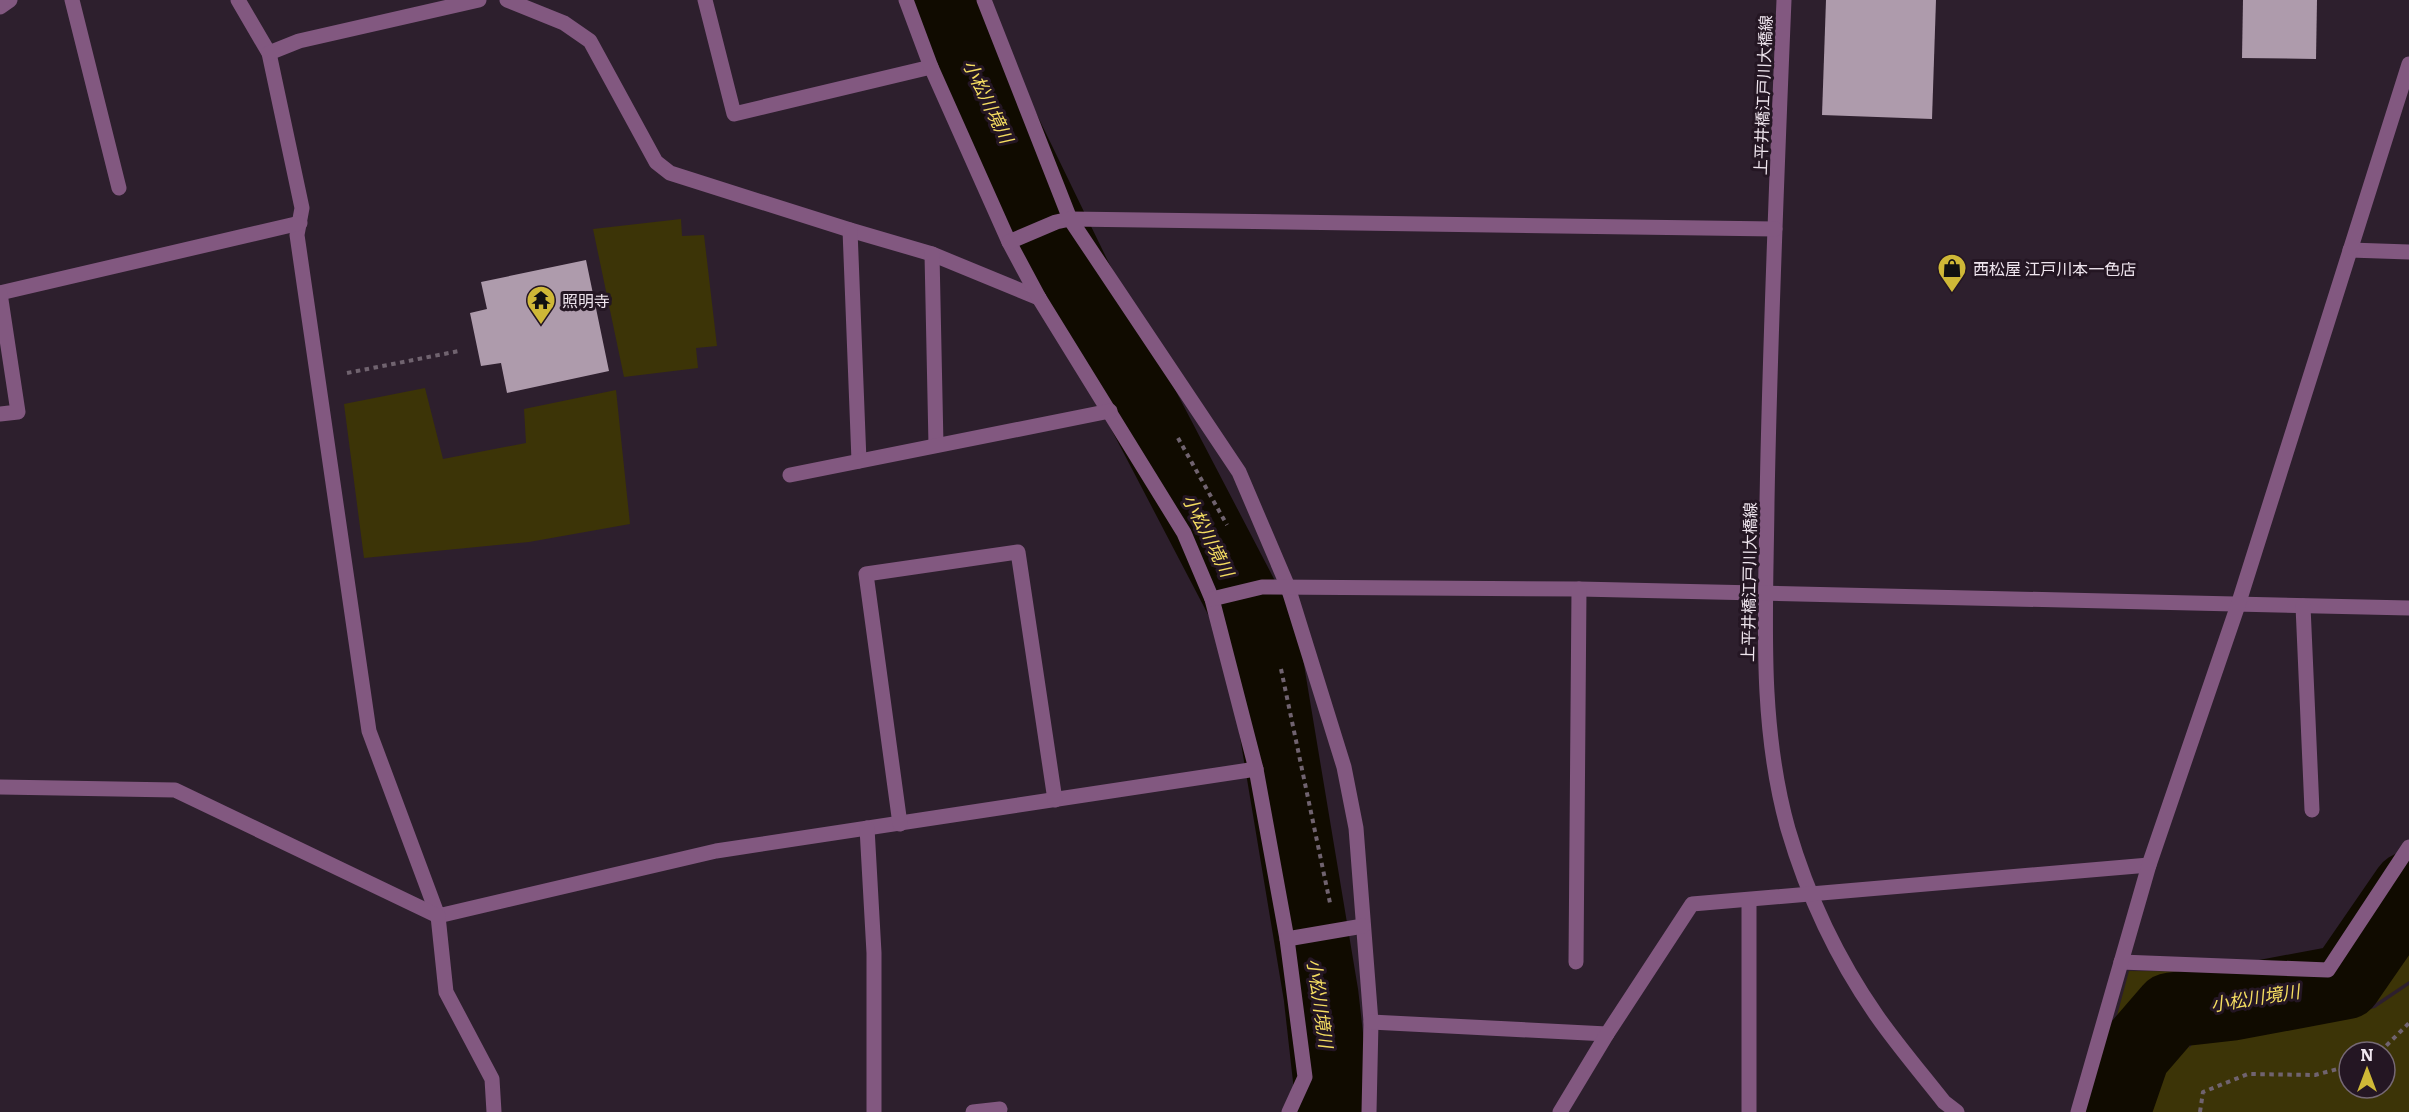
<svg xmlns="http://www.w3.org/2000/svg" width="2409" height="1112" font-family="Literata,'Noto Sans JP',serif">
<rect width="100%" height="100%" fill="#2d1f2d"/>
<!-- green -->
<g fill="#3c3407" fill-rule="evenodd">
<path d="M 681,219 L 682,236 L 704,235 L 717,346 L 696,348 L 698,368 L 624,377 L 593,229 Z"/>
<path d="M 425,388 L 443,459 L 526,443 L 524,409 L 616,390 L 630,524 L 529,542 L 364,558 L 344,404 Z"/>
<path d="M 2409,856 L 2409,981 L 2373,1005 L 2191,1040 L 2189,1049 L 2194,1041 L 2302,1025 L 2375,1008 L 2409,985 L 2409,1112 L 2091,1112 L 2129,971 L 2330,973 ZM 2349,1052 L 2385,1052 L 2385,1088 L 2349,1088 Z"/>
</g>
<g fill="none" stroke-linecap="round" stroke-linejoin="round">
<!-- river -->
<g stroke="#100b00" stroke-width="75">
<path d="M 947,0 L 962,46 L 1073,275 L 1261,635 L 1321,995 L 1332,1093 L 1328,1112"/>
<path d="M 2113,1112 L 2133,1054 L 2171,1010 L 2233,1003 L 2345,982 L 2409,889"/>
</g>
</g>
<!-- building -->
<g fill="#ae9bac">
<path d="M 1826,0 L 1936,0 L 1932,119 L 1822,115 Z"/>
<path d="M 2243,0 L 2317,0 L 2316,59 L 2242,58 Z"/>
<path d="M 586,260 L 609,371 L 507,393 L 501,363 L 481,366 L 470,313 L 487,309 L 481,282 Z"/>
</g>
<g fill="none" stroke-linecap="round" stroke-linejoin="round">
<!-- path -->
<g stroke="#70636f" stroke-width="4" stroke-dasharray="4.5 4.5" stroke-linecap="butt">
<path d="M 347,373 L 459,351"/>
<path d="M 1178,438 L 1227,525"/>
<path d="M 1281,669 L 1330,903"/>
<path d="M 2380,1052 L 2409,1023"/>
<path d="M 2200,1112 L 2203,1092 L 2248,1074 L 2315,1075 L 2349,1066"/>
</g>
<!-- minor -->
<g stroke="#825880" stroke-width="15">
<path d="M 72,0 L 119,188"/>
<path d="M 238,0 L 269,53 L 302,208 L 297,235 L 369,731 L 438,916 L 716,851 L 1256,769"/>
<path d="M 507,0 L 564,23 L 590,41 L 656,162 L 670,173 L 850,230 L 932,254 L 1039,298"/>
<path d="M 705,0 L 734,114 L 931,67"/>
<path d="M 906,0 L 931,67 L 1009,242 L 1039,298 L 1184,533 L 1212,599 L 1256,769 L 1287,939 L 1305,1077 L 1289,1112"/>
<path d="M 984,0 L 1070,219 L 1239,472 L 1288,587 L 1344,767 L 1356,828 L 1371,1022 L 1369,1112"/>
<path d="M 1784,0 C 1777,167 1770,334 1767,502 C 1766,611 1758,722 1788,829 C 1807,894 1838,960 1877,1016 C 1898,1046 1922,1074 1944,1102 L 1957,1112"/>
<path d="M 0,7 L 10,0"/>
<path d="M 269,53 L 299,41 L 479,0"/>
<path d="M 850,230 L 859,461"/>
<path d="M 1009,242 L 1056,222 L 1070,219 L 1775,229"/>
<path d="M 2350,250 L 2409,252"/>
<path d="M 932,254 L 936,445"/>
<path d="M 0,293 L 300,223"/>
<path d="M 0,293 L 18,412 L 0,414"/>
<path d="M 790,475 L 1110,411"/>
<path d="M 1212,599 L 1262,587 L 1579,589 L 2409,608"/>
<path d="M 2303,606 L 2312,810"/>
<path d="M 0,787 L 175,790 L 438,916 L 446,992 L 492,1079 L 494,1112"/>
<path d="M 900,824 L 866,574 L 1018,552 L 1055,800"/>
<path d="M 867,828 L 874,953 L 874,1112"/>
<path d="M 1287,939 L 1363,926"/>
<path d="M 1576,962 L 1579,589"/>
<path d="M 2121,962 L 2328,970 L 2409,847"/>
<path d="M 1371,1022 L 1607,1034"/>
<path d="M 973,1112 L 1000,1109"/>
<path d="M 1560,1112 L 1607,1034 L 1692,904 L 2149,865"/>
<path d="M 1749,1112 L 1749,900"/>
<path d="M 2078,1112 L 2149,865 L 2238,605 L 2409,64"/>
</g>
</g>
<!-- icons -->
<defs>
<g id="shop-pin" transform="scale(1.5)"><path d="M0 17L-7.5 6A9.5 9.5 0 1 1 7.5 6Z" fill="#cfb837" stroke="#241623"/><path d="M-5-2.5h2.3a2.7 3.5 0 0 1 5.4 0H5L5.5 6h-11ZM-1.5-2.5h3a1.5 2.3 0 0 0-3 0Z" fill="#111"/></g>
<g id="temple-pin" transform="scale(1.5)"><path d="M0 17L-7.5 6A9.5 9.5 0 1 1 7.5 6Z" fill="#cfb837" stroke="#241623"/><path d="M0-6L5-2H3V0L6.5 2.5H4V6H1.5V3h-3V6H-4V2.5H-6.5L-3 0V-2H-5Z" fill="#111"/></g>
</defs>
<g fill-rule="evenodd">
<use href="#shop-pin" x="1952" y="268"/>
<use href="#temple-pin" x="541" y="300"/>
</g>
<g text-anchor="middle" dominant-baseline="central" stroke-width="6" stroke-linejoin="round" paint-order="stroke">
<!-- street labels -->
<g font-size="16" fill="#f0e6ef" stroke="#241623">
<text transform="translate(1762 95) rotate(-88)">上平井橋江戸川大橋線</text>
<text transform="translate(1748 582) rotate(-89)">上平井橋江戸川大橋線</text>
</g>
<!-- poi labels -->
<g font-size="16" fill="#f0e6ef" stroke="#241623" text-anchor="start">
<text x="1973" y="268">西松屋 江戸川本一色店</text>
<text x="562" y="300">照明寺</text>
</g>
<!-- water labels -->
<g font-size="18" font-style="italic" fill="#f5dd61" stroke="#241623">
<text transform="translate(989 101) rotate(64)">小松川境川</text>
<text transform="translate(1209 535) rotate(63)">小松川境川</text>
<text transform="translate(2255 997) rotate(-9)">小松川境川</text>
<text transform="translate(1321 1003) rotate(82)">小松川境川</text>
</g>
</g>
<!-- north arrow -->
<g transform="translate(2367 1070)"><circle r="28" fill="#241623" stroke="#766975" stroke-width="1.5"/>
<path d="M0-4.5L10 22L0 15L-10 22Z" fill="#cfb837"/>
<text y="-9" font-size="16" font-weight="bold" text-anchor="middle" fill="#f0e6ef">N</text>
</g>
</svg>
